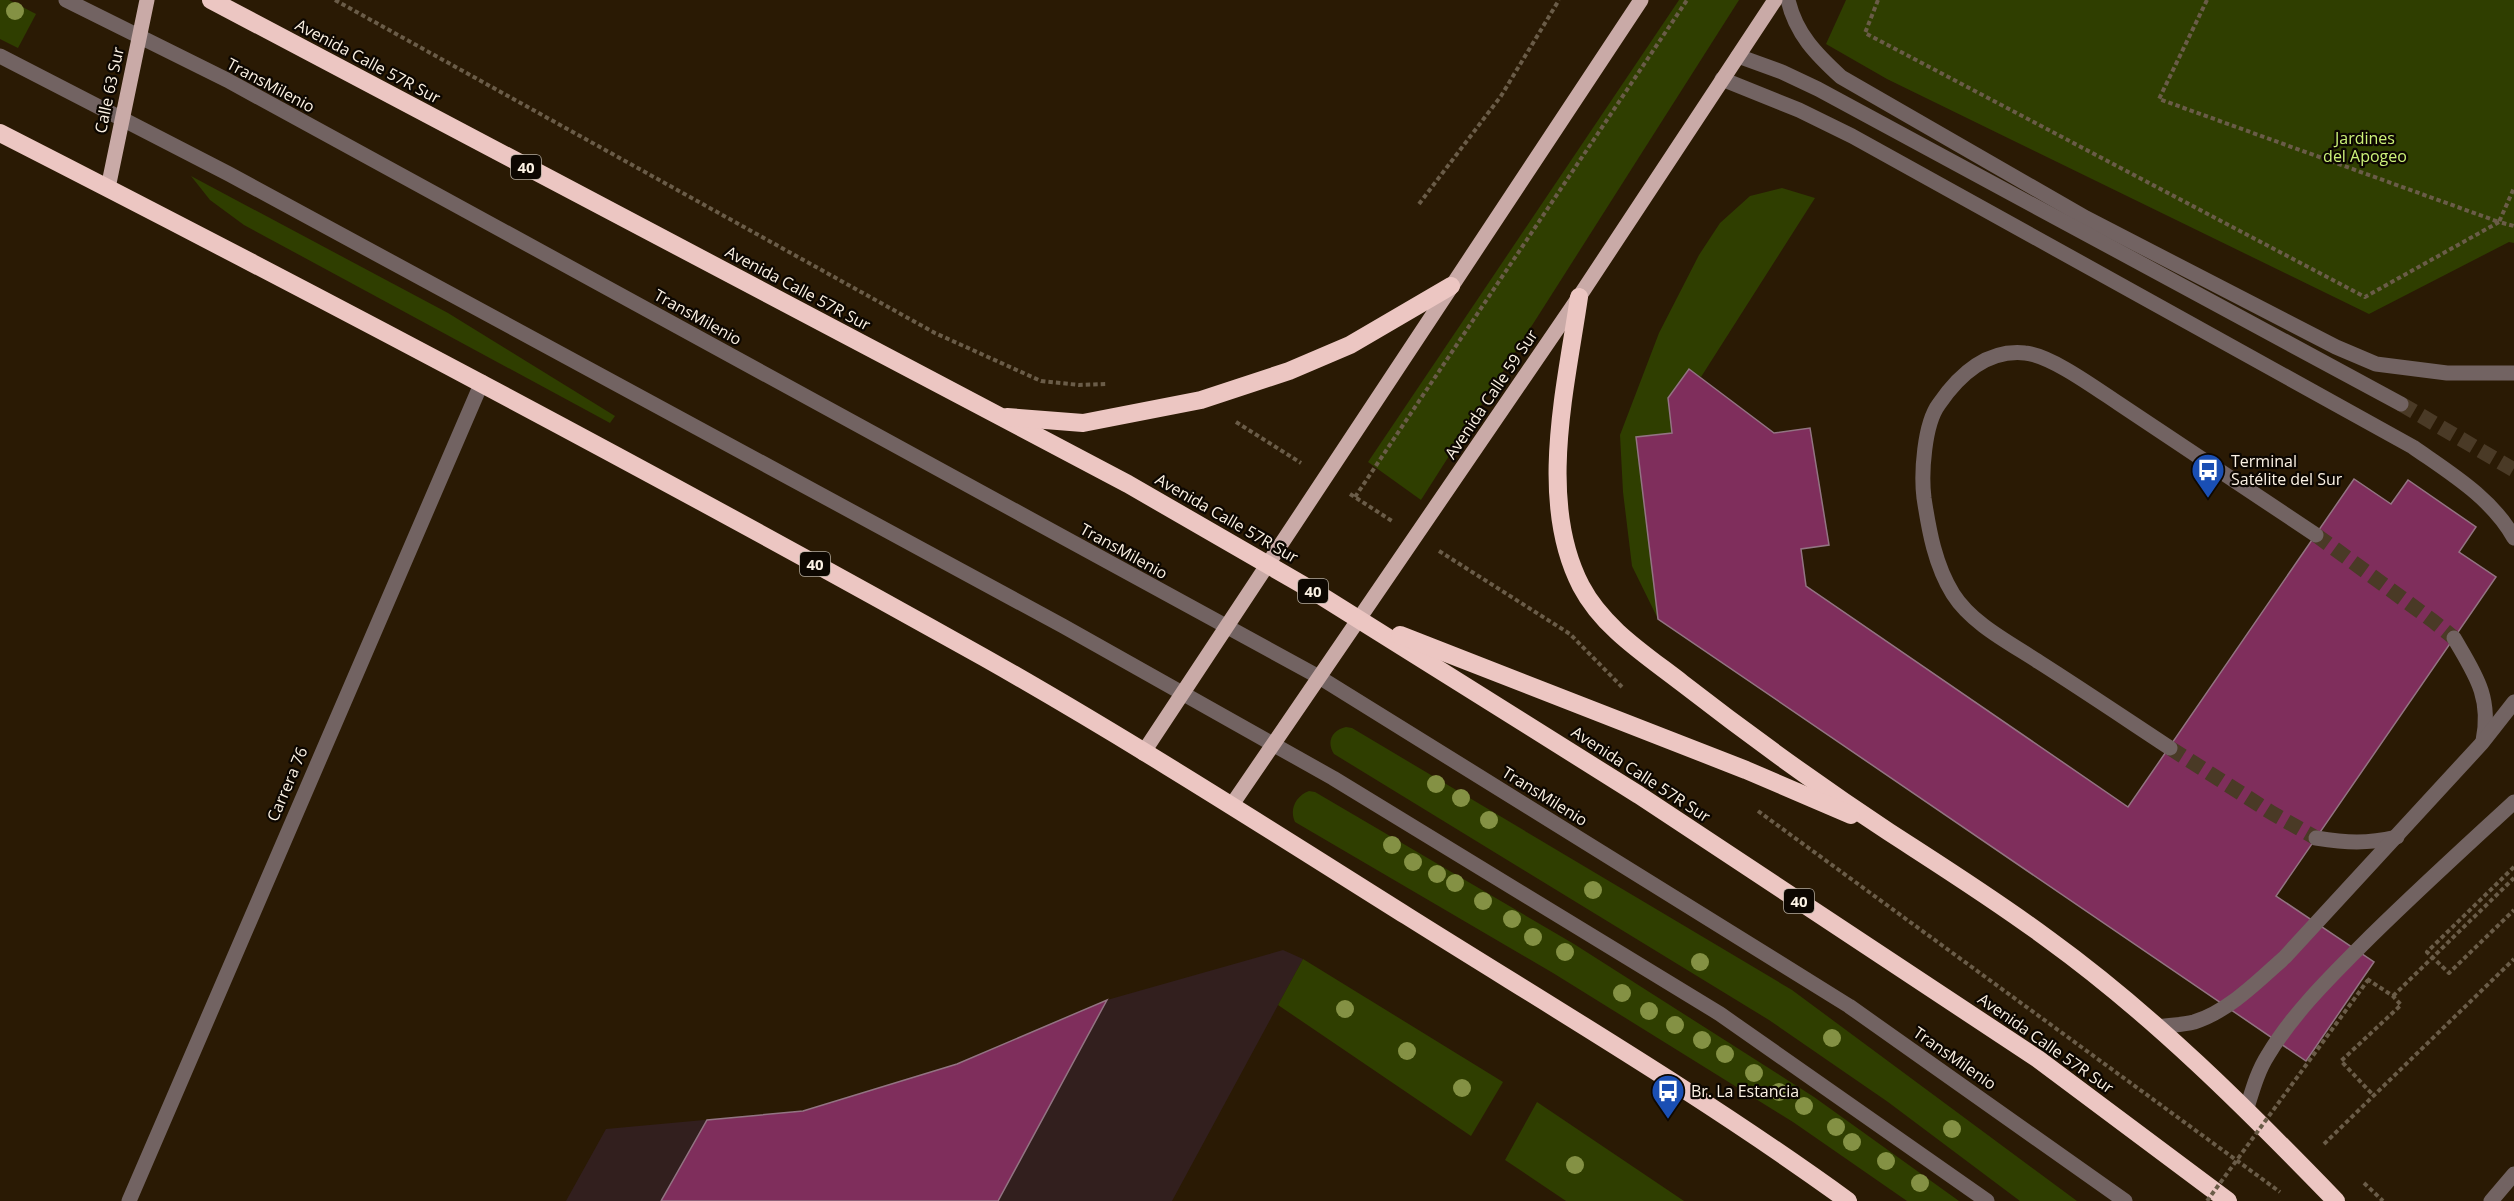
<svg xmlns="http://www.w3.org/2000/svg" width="2514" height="1201" font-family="'Open Sans',sans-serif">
<rect width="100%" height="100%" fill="#2a1a04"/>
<!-- industrial -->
<path fill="#321f1e" d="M 1283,950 L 1303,959 L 1172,1201 L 566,1201 L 606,1129 L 803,1111 L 957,1064 L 1107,1000 Z"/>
<!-- green -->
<g fill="#2f3e00">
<path d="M 0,0 L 9,0 L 36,14 L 18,48 L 0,39 Z"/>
<path d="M 1679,0 L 1739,0 L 1421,500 L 1368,462 Z"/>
<path d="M 1846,0 L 2514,0 L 2514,243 L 2509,242 L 2369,314 L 1887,79 L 1826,44 Z"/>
<path d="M 191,176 L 448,313 L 615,416 L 610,423 L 244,225 L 210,200 Z"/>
<path d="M 1782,188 L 1815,198 L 1701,377 L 1689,369 L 1668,397 L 1672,433 L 1636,437 L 1658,619 L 1632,566 L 1623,492 L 1620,435 L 1659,333 L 1699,255 L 1720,223 L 1750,196 Z"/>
<path d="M 1346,727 L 1352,728 L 1792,990 L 2077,1201 L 2020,1201 L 1888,1102 L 1769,1020 L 1334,754 C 1326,742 1332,730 1346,727 Z"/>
<path d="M 1309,791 L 1315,792 L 1574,944 L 1814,1097 L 1959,1201 L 1907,1201 L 1793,1122 L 1553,973 L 1295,822 C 1289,809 1296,796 1309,791 Z"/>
<path d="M 1303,959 L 1503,1082 L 1471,1136 L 1278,1005 Z"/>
<path d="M 1537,1102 L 1684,1201 L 1566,1201 L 1505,1160 Z"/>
</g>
<!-- building -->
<g fill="#7f2e5c" stroke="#937483" stroke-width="1.5">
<path d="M 1689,369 L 1774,433 L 1810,428 L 1829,545 L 1801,549 L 1806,586 L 2128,807 L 2354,479 L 2391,504 L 2408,480 L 2476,527 L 2459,552 L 2496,577 L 2276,896 L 2374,962 L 2306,1061 L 1658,619 L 1636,437 L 1672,433 L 1668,398 Z"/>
<path d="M 1107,1000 L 998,1201 L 661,1201 L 707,1120 L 803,1111 L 957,1064 Z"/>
</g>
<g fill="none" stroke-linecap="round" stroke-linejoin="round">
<!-- minor-tunnel -->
<g stroke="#4a3a26" stroke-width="15" stroke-dasharray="15 8" stroke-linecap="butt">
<path d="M 2401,404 L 2514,470"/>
<path d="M 2316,535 L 2433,621 L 2454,638"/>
<path d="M 2170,748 L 2272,813 L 2316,838"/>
</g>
<!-- path -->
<g stroke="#6a5c48" stroke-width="4" stroke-dasharray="4.5 3" stroke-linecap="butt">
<path d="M 335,0 L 935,333 L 1041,381 L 1079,385 L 1107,384"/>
<path d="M 1878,0 L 1865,33 L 2365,297 L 2499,222 L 2514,226"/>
<path d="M 2207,0 L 2159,99 L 2499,222 L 2514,188"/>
<path d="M 1419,204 L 1501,96 L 1559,0"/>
<path d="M 1236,422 L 1301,463"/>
<path d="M 1350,494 L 1392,521"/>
<path d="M 1355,497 L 1687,0"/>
<path d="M 1439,551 L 1570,634 L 1622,687"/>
<path d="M 1758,811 L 2280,1192"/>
<path d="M 2514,867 L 2427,952 L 2449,973 L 2514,910"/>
<path d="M 2367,979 L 2393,996 L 2401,1005 L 2341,1061 L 2374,1096"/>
<path d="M 2324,1144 L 2514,959"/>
<path d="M 2364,1183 L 2383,1201"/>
</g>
<!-- minor -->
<g stroke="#726362" stroke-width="15">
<path d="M 66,0 L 227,80 L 1319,677 L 1849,1006 L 2125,1201"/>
<path d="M 1788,0 C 1796,34 1816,54 1841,77 L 2086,218 L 2336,347 L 2376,364 L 2447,373 L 2514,373"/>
<path d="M 0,56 L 229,174 L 1063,626 L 1333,778 L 1720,1014 L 1987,1201"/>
<path d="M 1738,56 L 1782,72 L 1818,89 L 2401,404"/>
<path d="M 1722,79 L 1799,110 L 1852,136 L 2413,447 C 2450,473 2492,498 2514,538"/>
<path d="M 2454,638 C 2475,674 2492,697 2483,741"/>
<path d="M 2170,748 C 2126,719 2083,690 2039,662 C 2010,643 1972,624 1953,594 C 1935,565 1929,531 1924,498 C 1921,474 1924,424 1939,404 C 1959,375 1987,349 2025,353 C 2051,355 2098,390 2121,405 C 2186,448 2251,491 2316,535"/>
<path d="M 2316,838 C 2347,843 2367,844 2397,837"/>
<path d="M 2157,1027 C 2169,1025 2183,1025 2194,1022 C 2229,1011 2258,981 2285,957 L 2482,743 L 2514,702"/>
<path d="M 2246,1111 C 2252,1092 2257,1072 2268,1055 C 2292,1015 2327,980 2360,947 C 2410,897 2462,850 2514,802"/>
<path d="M 129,1201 L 482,382"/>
<path d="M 2491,1201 L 2514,1174"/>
</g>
<!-- major -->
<g stroke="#c9aaa7" stroke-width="15">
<path d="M 108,188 L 147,0"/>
<path d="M 1143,753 L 1641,0"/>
<path d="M 1231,806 L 1579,297 L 1775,0"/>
</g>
<!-- highway -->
<g stroke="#ecc6c2" stroke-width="18">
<path d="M 211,0 L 1128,484 L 1315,592 L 1639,795 L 2038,1059 L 2228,1201"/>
<path d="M 0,133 C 331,302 660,476 985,658 C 1128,739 1267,828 1407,916 C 1555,1009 1706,1098 1848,1201"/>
<path d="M 1579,297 C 1566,387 1537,501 1581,586 C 1603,628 1646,655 1682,683 C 1749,735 1818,785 1889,832 C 1943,867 1997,901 2048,939 C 2153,1015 2246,1108 2336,1201"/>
<path d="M 1007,417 L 1083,423 L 1201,400 L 1289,371 L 1350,345 L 1451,286"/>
<path d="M 1400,635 L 1746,770 L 1851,815"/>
</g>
<!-- path-bridge -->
<g stroke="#6a5c48" stroke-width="4" stroke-dasharray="4.5 3" stroke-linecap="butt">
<path d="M 2393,996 L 2514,878"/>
<path d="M 2207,1201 L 2368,980"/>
</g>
</g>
<!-- trees -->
<g fill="#849144">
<circle cx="15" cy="11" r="9"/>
<circle cx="1436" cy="784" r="9"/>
<circle cx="1461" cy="798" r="9"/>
<circle cx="1489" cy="820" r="9"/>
<circle cx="1392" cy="845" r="9"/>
<circle cx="1413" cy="862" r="9"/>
<circle cx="1437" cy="874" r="9"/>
<circle cx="1455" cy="883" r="9"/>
<circle cx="1593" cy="890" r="9"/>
<circle cx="1483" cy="901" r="9"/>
<circle cx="1512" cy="919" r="9"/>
<circle cx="1533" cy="937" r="9"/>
<circle cx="1565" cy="952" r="9"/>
<circle cx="1700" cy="962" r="9"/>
<circle cx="1622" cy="993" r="9"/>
<circle cx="1345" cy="1009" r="9"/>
<circle cx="1649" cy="1011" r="9"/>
<circle cx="1675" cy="1025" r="9"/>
<circle cx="1832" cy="1038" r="9"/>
<circle cx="1702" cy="1040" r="9"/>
<circle cx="1407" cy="1051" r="9"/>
<circle cx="1725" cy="1054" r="9"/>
<circle cx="1754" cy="1073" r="9"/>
<circle cx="1462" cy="1088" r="9"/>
<circle cx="1779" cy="1092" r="9"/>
<circle cx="1804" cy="1106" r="9"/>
<circle cx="1836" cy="1127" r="9"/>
<circle cx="1952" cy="1129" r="9"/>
<circle cx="1852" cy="1142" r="9"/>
<circle cx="1886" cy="1161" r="9"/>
<circle cx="1575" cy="1165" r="9"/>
<circle cx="1920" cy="1183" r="9"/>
</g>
<!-- icons -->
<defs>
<g id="bus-pin" transform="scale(1.725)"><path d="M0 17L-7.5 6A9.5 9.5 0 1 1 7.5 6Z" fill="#1a4fb4" stroke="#0d0701"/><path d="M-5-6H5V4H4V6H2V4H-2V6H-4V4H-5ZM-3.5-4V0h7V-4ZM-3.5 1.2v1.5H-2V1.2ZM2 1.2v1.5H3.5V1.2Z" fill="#fff"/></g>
</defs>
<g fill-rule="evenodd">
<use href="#bus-pin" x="2208" y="470"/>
<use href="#bus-pin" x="1668" y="1091"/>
</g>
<g text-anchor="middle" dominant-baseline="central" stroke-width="4.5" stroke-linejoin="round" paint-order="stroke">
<!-- shield labels -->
<g fill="#0d0701" stroke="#b4aca0" stroke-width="1.5">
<rect x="511" y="155" width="30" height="24" rx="4.5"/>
<rect x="800" y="552" width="30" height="24" rx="4.5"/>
<rect x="1298" y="579" width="30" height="24" rx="4.5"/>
<rect x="1784" y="889" width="30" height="24" rx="4.5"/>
</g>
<g font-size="15" font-weight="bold" fill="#fcf2e4">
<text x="526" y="167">40</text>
<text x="815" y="564">40</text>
<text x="1313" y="591">40</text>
<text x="1799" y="901">40</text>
</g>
<!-- street labels -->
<g font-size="16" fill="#fcf2e4" stroke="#0d0701">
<text transform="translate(368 61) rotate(28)">Avenida Calle 57R Sur</text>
<text transform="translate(271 85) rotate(28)">TransMilenio</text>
<text transform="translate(109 90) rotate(-78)">Calle 63 Sur</text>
<text transform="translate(798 288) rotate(28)">Avenida Calle 57R Sur</text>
<text transform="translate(698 317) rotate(29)">TransMilenio</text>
<text transform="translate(1491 394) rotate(-56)">Avenida Calle 59 Sur</text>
<text transform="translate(1227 518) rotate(30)">Avenida Calle 57R Sur</text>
<text transform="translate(1124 551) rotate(29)">TransMilenio</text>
<text transform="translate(1641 774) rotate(33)">Avenida Calle 57R Sur</text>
<text transform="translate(287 784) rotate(-67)">Carrera 76</text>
<text transform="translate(1545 796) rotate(32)">TransMilenio</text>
<text transform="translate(2046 1043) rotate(35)">Avenida Calle 57R Sur</text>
<text transform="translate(1955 1058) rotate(35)">TransMilenio</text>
</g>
<!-- park labels -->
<g font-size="16" fill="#cdf279" stroke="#0d0701">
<text x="2365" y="138">Jardines<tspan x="2365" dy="18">del Apogeo</tspan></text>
</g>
<!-- poi labels -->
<g font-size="16" fill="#fcf2e4" stroke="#0d0701" text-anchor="start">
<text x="2231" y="461">Terminal<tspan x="2231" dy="18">Satélite del Sur</tspan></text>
<text x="1691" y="1091">Br. La Estancia</text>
</g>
</g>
</svg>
